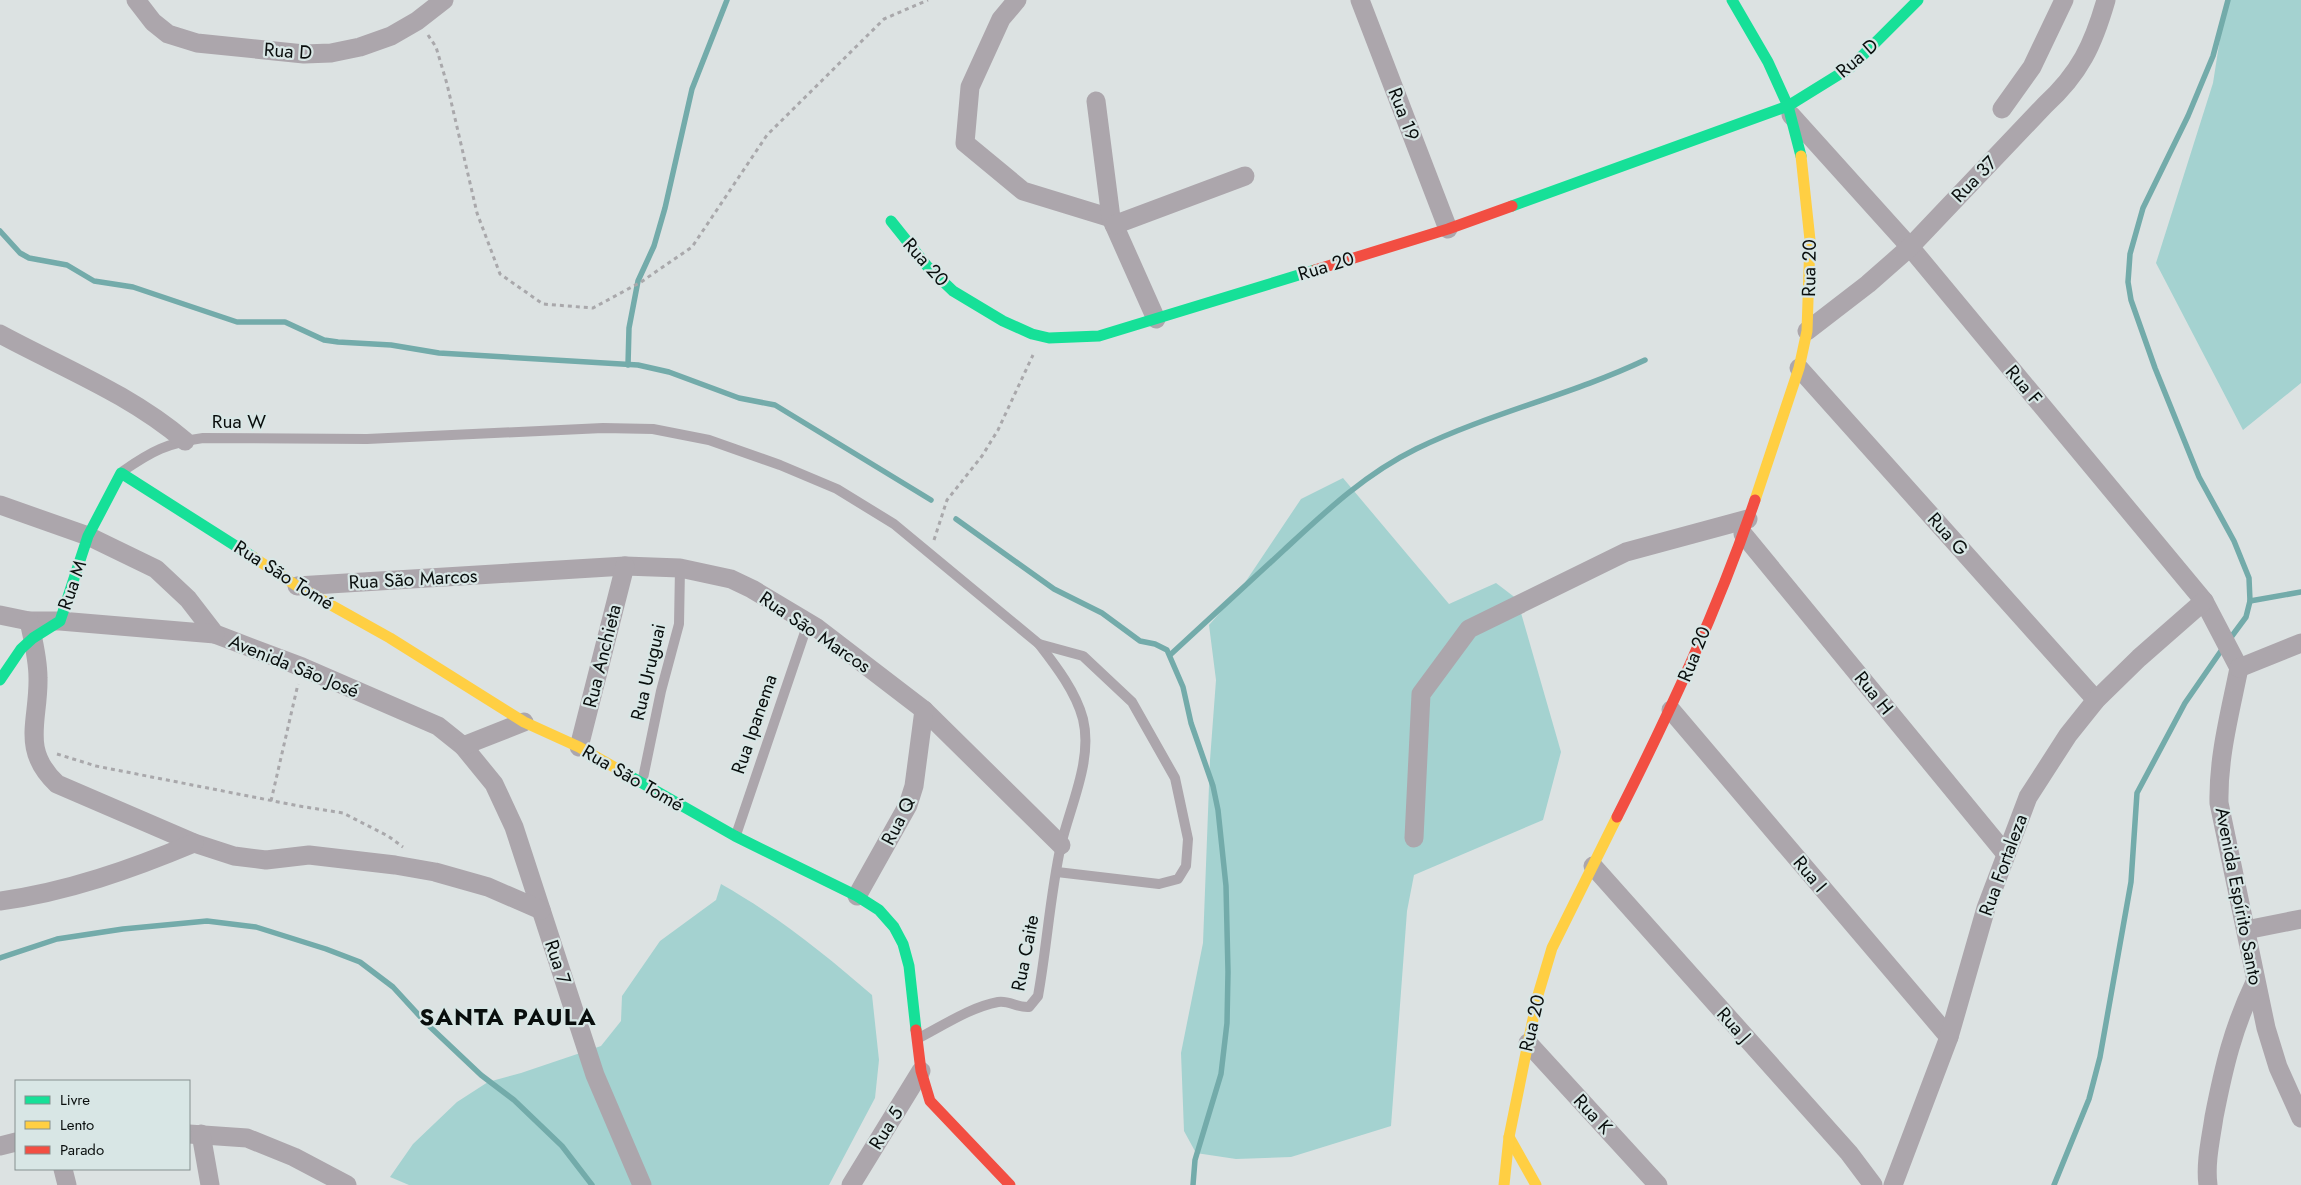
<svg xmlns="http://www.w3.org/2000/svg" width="2301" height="1185" font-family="Jost,sans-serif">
<rect width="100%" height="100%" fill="#dce2e2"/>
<!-- forest -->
<g fill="#a4d2d0">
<path d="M 2226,0 L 2301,0 L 2301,383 L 2243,430 L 2156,263 L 2213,83 Z"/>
<path d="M 1343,478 L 1449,604 L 1496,583 L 1517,599 L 1561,752 L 1543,820 L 1414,875 L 1407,911 L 1391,1126 L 1291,1157 L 1236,1159 L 1196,1153 L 1184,1131 L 1181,1053 L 1203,943 L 1210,760 L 1216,680 L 1209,625 L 1240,590 L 1301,499 Z"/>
<path d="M 721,884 C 776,915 825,954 872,995 L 879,1060 L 875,1098 L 829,1185 L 409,1185 L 390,1177 L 413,1144 L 457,1102 L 488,1082 L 521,1073 L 601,1046 L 621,1021 L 622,996 L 660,941 L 716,900 Z"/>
</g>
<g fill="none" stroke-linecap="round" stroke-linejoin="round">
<!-- stream -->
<g stroke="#73abaa" stroke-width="5.5">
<path d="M 2228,0 L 2213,56 L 2188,116 L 2143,208 L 2130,254 L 2128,282 L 2131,300 L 2155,368 L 2199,477 L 2234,541 L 2249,578 L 2250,601 L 2246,617 L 2229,640"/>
<path d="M 0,231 L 20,253 L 29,258 L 67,265 L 94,281 L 133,287 L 237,322 L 285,322 L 324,340 L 338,342 L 391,345 L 439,353 L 638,365 L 669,372 L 739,398 L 775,405 L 931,500"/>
<path d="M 628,365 L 629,328 L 638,281 L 654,246 L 665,208 L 692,89 L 727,0"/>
<path d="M 956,519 L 1054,589 L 1102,613 L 1140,641 L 1155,644 L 1167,650 L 1183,687 L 1191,723 L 1213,786 L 1218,810 L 1226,886 L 1228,972 L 1227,1023 L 1221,1074 L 1195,1160 L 1193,1185"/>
<path d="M 2250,601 L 2301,592"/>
<path d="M 1170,655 C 1208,620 1246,585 1284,550 C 1325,512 1365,474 1416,449 C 1490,413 1571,395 1645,360"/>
<path d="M 0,958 L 57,939 L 123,929 L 207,921 L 256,927 L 326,949 L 360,962 L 393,987 L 427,1024 L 481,1075 L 514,1100 L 562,1146 L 592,1185"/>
<path d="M 2054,1185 L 2089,1099 L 2100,1057 L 2131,882 L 2137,793 L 2185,703 L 2223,648"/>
</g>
<!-- path -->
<g stroke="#a9a8ab" stroke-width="3" stroke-dasharray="4 4" stroke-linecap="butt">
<path d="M 428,35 L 436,47 L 447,84 L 477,213 L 500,274 L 543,304 L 593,308 L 641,282 L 692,247 L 767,135 L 884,19 L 928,0"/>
<path d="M 934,540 L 947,500 L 982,456 L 998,430 L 1033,355"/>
<path d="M 57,754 L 96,766 L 299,806 L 343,813 L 388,836 L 403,847"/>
<path d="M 271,801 L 298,684"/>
</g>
<!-- lane -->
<g stroke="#aca6ac" stroke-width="10">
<path d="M 123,471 C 152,451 167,443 203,438 L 367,439 L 603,428 L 653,429 L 709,440 L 780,465 L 837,489 L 894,524 L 1039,644 C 1056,666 1076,692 1083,719 C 1093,760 1070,806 1061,845 C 1050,895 1047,946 1038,996 L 1029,1007 C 1017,1008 1009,1000 998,1002 C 971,1007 944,1025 919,1038"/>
<path d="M 1039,644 L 1083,656 L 1132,702 L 1175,778 L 1188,839 L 1186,866 L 1178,879 L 1159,884 L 1057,872"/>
<path d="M 642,783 L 661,691 L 679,624 L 680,568"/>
<path d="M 736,835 L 808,623"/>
</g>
<!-- street -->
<g stroke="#aca6ac" stroke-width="19">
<path d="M 136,0 L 153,22 L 168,34 L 197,43 L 304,54 L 331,53 L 360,47 L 391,36 L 417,21 L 444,0"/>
<path d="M 1017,0 L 1001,19 L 970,87 L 965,143 L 1023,191 L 1111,218"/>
<path d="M 1360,0 L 1448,229"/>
<path d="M 1096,101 L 1111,218 L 1156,319"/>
<path d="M 2002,109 L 2032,67 L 2064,0"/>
<path d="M 1791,115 L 1910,247 L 2204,601 L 2239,668"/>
<path d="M 1114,225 L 1245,176"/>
<path d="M 1807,331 L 1868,284 L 1910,247 L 2045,105 C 2080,73 2093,45 2106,0"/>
<path d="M 0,334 C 63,368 130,394 185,441"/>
<path d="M 1799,368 L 2096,700"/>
<path d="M 0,505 L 88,536 L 156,569 L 188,599 L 215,634 L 302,667 L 438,726 L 463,746 L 494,784 L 514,827 L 595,1075 L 642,1185"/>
<path d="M 1743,534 L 2005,853"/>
<path d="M 297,586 L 625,566 L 680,568 L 731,579 L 752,589 L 817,628 L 924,710 L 1061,845"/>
<path d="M 0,615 L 29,621 L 60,621 L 215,634"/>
<path d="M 29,621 C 33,640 38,658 38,678 C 39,721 20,749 57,784 L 194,843 L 234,856 L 266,860 L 309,855 L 395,865 L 435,872 L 488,887 L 541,910"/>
<path d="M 2239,668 C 2230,713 2218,757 2219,803 L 2266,1028 L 2278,1067 L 2301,1118"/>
<path d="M 2239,668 L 2301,643"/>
<path d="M 1671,710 L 1949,1037"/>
<path d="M 463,746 L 524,722"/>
<path d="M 579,747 L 625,566"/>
<path d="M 1414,838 L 1421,694 L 1469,629 L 1626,552 L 1748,519"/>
<path d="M 1593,866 L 1849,1153 L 1873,1185"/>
<path d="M 857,896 L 908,805 L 914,786 L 924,710"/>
<path d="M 0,901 C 67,892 132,869 194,843"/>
<path d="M 2246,930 L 2301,919"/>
<path d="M 1528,1043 L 1658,1185"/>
<path d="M 189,1134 L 247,1138 L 294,1157 L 347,1185"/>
<path d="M 201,1134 L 210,1185"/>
<path d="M 0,1146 L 16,1142"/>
<path d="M 63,1169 L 67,1185"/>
<path d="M 851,1185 L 921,1071"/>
<path d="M 1893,1185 L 1949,1037 L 1986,908 L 2028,797 L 2068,735 L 2096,700 L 2139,658 L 2204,601"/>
<path d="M 2208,1185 C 2205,1163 2211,1138 2214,1117 C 2224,1066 2233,1028 2255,982"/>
</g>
<!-- fast -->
<g stroke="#16e098" stroke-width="11">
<path d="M 1732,0 L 1768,62 L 1788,106 L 1801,156"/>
<path d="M 1512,206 L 1788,106 L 1851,67 L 1918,0"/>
<path d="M 891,221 L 927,266 L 953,291 L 1003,321 L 1032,334 L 1049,338 L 1099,336 L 1315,270"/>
<path d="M 0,680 L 21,649 L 33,638 L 60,621 L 88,536 L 121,473 L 253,557"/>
<path d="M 628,775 L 735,836 L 857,896 L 879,910 L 894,927 L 903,944 L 909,966 L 916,1030"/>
</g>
<!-- slow -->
<g stroke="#ffcf43" stroke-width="11">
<path d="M 1755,500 L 1799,368 L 1807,331 L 1810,240 L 1801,156"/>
<path d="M 253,557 L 297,586 L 390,638 L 524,722 L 579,747 L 628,775"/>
<path d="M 1509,1137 L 1536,1185"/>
<path d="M 1504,1185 L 1509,1137 L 1528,1043 L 1538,995 L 1552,948 L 1617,817"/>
</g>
<!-- jam -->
<g stroke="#f24e42" stroke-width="11">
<path d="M 1315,270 L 1448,229 L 1512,206"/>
<path d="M 1617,817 C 1669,714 1718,609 1755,500"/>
<path d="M 916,1030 L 921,1071 L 930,1101 L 1010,1185"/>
</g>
</g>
<g text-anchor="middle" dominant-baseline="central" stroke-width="4.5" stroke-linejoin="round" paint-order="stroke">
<!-- street labels -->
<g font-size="19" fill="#090e0d" stroke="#d8e6e5">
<text transform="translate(288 51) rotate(4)">Rua D</text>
<text transform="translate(1857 58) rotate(-41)">Rua D</text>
<text transform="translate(1404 114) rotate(69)">Rua 19</text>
<text transform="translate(1974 179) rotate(-46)">Rua 37</text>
<text transform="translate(926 262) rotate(48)">Rua 20</text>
<text transform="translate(1326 266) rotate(-17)">Rua 20</text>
<text transform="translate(1809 268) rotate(-89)">Rua 20</text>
<text transform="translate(2024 385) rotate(50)">Rua F</text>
<text x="239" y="421">Rua W</text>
<text transform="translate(1948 534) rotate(48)">Rua G</text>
<text transform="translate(284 575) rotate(32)">Rua São Tomé</text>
<text transform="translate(413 579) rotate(-3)">Rua São Marcos</text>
<text transform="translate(72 585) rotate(-71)">Rua M</text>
<text transform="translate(815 632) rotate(34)">Rua São Marcos</text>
<text transform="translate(1694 654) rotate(-68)">Rua 20</text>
<text transform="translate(602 656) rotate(-76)">Rua Anchieta</text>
<text transform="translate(294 666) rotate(22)">Avenida São José</text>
<text transform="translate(648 672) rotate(-77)">Rua Uruguai</text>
<text transform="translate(1874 693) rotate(51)">Rua H</text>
<text transform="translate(754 724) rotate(-71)">Rua Ipanema</text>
<text transform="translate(633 778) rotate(30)">Rua São Tomé</text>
<text transform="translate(898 821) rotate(-63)">Rua Q</text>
<text transform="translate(2003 865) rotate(-70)">Rua Fortaleza</text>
<text transform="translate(1810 874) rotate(50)">Rua I</text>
<text transform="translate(2239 896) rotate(79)">Avenida Espírito Santo</text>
<text transform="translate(1025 953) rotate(-79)">Rua Caite</text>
<text transform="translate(558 962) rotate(72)">Rua 7</text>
<text transform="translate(1532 1023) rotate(-77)">Rua 20</text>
<text transform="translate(1734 1025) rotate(48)">Rua J</text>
<text transform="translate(1593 1114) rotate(47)">Rua K</text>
<text transform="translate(886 1128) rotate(-58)">Rua 5</text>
</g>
<!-- district labels -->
<g font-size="24" font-weight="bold" letter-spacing="1" fill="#090e0d" stroke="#d8e6e5">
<text x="508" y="1016">SANTA PAULA</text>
</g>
</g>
<!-- legend -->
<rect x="15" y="1080" width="175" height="90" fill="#d8e6e5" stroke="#85908f"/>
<rect x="25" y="1096" width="25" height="8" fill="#16e098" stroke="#85908f"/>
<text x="60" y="1105" font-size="15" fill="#090e0d">Livre</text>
<rect x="25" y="1121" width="25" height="8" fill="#ffcf43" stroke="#85908f"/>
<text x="60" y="1130" font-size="15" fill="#090e0d">Lento</text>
<rect x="25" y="1146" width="25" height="8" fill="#f24e42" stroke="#85908f"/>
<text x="60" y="1155" font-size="15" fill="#090e0d">Parado</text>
</svg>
